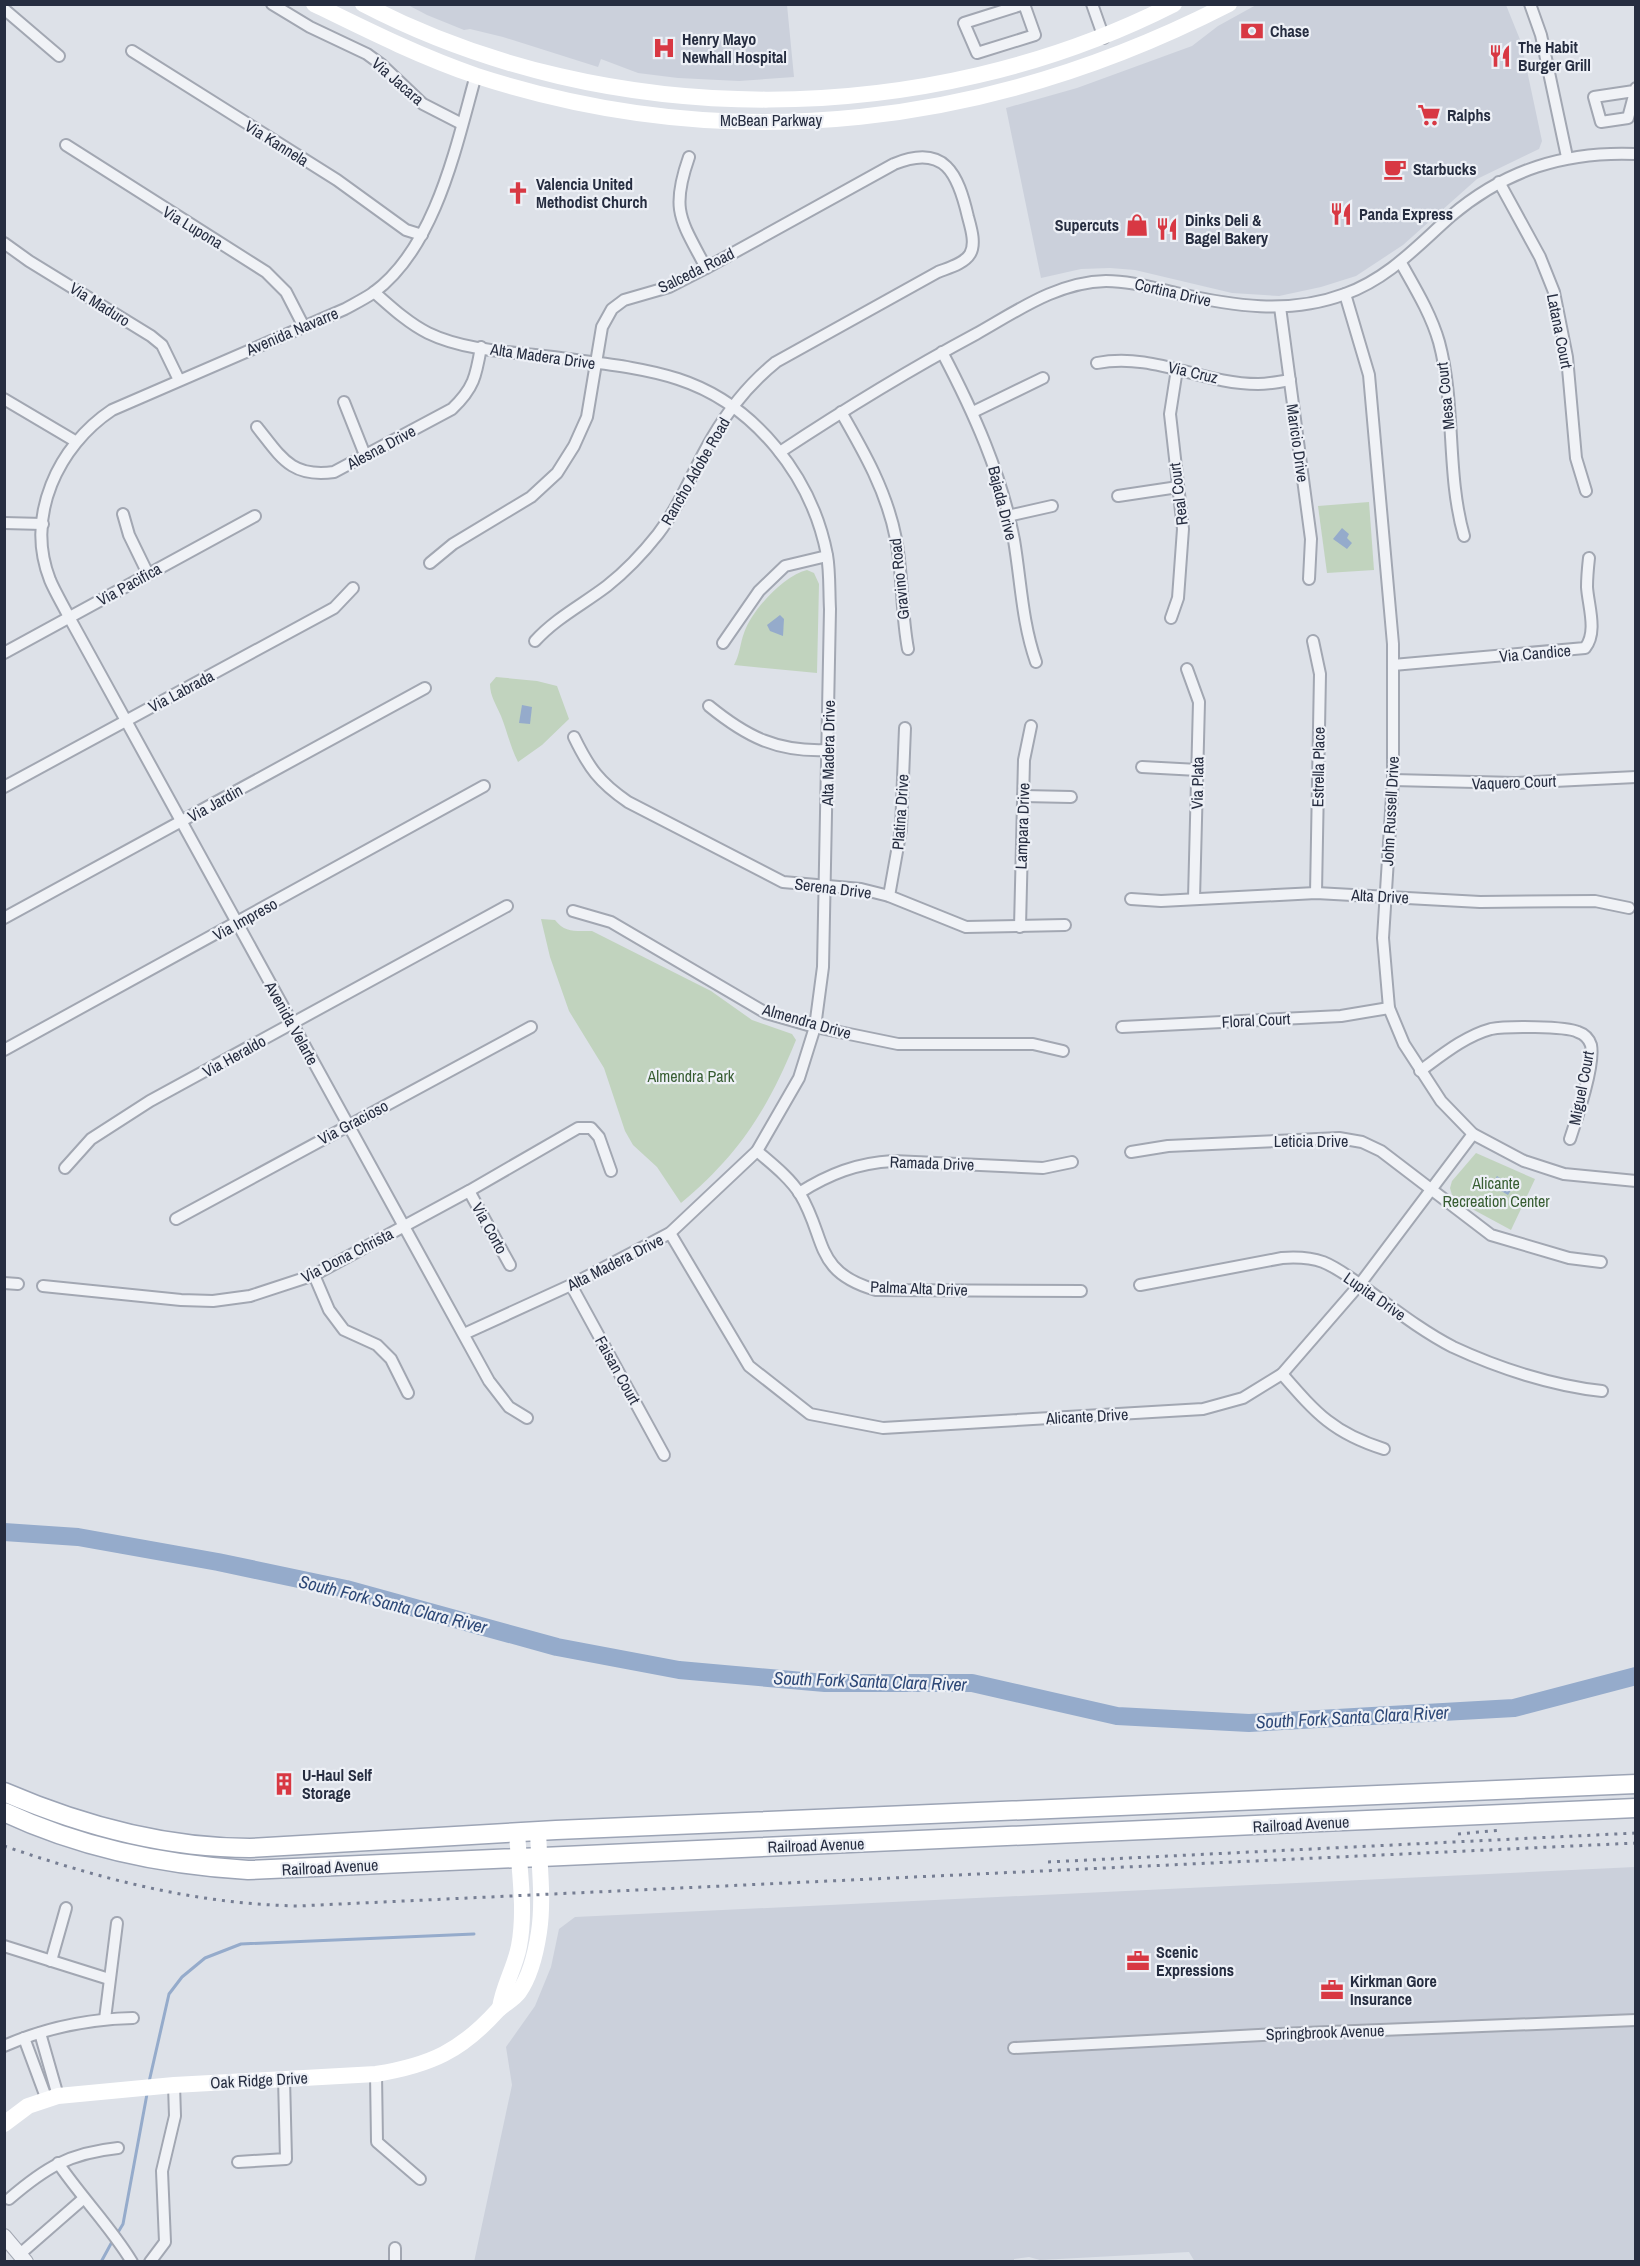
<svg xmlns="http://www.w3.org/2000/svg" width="1640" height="2266" font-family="'Archivo Narrow',sans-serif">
<rect width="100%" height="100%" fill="#dde1e8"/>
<!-- built -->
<g fill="#cbd0db">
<path d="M 408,5 L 787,5 L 794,77 L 739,81 L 678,78 L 638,73 L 601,59 L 598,67 L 503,37 L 470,29 L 464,30 L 427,15 Z"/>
<path d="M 1256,5 L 1506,5 L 1521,42 L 1542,141 L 1539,149 L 1477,179 L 1403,245 L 1356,276 L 1321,287 L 1279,296 L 1232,293 L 1135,270 L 1110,268 L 1081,269 L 1041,278 L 1006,108 L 1077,88 L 1192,46 L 1218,26 Z"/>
<path d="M 1635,1867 L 1635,2261 L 1195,2262 L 1189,2252 L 1040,2260 L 1029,2257 L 1014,2259 L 1014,2262 L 474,2262 L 512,2085 L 506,2047 L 535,2006 L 551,1967 L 559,1929 L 575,1917 Z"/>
</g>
<!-- green -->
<g fill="#c1d3be">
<path d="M 1369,502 L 1374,570 L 1327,573 L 1318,506 Z"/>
<path d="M 807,570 L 814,573 L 819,584 L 817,673 L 734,665 C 740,654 740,644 744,633 C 752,610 783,576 807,570 Z"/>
<path d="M 496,677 L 537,681 L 557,686 L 569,719 L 542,745 L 518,762 C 510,746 507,731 501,716 C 496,704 490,696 490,684 Z"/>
<path d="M 541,919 L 555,920 C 565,933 576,931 592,931 L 711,991 L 752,1020 L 792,1034 L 796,1040 C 768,1109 739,1155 681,1203 L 657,1167 L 633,1145 L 625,1131 L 604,1068 L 569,1011 L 550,957 Z"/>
<path d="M 1476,1153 L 1535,1179 L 1511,1230 L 1474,1210 L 1452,1195 L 1450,1188 L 1452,1181 Z"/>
</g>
<!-- water -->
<g fill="#95abcb">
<path d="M 1342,528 L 1349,534 L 1347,538 L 1352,543 L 1347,549 L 1333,539 Z"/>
<path d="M 780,615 L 784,619 L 783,636 L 770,631 L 767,625 Z"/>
<path d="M 522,705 L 532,707 L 530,724 L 519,723 Z"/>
<path d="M 1497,1176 L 1513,1187 L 1508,1195 L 1491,1185 Z"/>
</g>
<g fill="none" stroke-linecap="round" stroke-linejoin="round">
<!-- stream -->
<g stroke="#95abcb" stroke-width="3">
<path d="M 149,2082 L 169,1994 L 182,1977 L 205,1958 L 241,1944 L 474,1934"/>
<path d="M 117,2234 L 123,2224 L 147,2094"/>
<path d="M 101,2262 L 113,2240"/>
</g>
<!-- river -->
<path stroke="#95abcb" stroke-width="18" d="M 4,1532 L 78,1537 L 218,1562 L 346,1589 L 557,1647 L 679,1670 L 825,1683 L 972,1683 L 1117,1716 L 1249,1723 L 1514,1708 L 1636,1676"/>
<!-- minor casing -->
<g stroke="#a2a7b2" stroke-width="14">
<g id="minor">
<path d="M 272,4 L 310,27 L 367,54 L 382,65 L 423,104 L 462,124"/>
<path d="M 1024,4 L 1035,35 L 977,53 L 964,23 Z"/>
<path d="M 1092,4 L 1104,38"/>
<path d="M 1530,4 L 1541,35 L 1567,157"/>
<path d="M 4,9 L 59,56"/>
<path d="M 132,51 L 337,180 L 406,230 L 422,235"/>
<path d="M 476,75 C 456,146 436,247 373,293 C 364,299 354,304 345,309 L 112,410 C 58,446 25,516 50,580 C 55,592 63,605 69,617 L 489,1381 L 509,1407 L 527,1418"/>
<path d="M 1634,91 L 1594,97 L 1601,122 L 1628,118 L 1636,88"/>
<path d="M 66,145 L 266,272 L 286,292 L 303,325"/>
<path d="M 689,157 C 670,211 681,220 706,268"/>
<path d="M 1499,182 L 1540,257 L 1554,292 L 1567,357 L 1576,458 L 1586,491"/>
<path d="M 4,243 L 29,261 L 151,336 L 162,345 L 179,380"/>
<path d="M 1401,263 C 1415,288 1431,314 1439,342 C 1456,405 1446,473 1464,536"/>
<path d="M 374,292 C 391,307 408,323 428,333 C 465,351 513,352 553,357 C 594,363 638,366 678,379 C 755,404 812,477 827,555 C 830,572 829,591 830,609 L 823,967 L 815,1027 L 799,1078 L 757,1151 L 670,1233 L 571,1285 L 464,1334"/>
<path d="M 1345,294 L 1369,375 L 1393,644 L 1393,780 L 1383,938 L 1389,1008 L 1404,1044 L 1441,1101 L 1473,1134 L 1524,1161 L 1564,1174 L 1636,1181"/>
<path d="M 1280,307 L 1311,539 L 1309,579"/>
<path d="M 942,352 C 974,413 1001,473 1014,540 C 1021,582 1022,622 1036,662"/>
<path d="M 1097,363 C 1153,352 1202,384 1258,384 C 1268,384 1279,382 1290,380"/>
<path d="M 4,399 L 75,441"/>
<path d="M 344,402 L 365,455"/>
<path d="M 841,412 C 864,452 887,492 896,539 C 903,575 901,612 908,649"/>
<path d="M 973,412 L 1043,378"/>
<path d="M 257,427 C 281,457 291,478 334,472 L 452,409 C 474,388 476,376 481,347"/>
<path d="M 780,452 C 845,409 907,371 976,334 C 1017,311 1057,282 1106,281 C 1130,281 1153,288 1176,293 C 1232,306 1289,315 1345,294 C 1389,278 1417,246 1451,216 C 1505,170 1565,151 1636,154"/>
<path d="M 1118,496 L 1178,487"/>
<path d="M 123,514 L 129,535 L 148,574"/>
<path d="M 1008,516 L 1052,506"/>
<path d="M 4,523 L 43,524"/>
<path d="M 430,563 L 453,544 L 531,497 L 557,473 L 574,446 L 587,417 L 602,327 L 612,309 L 624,300 L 669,287 L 706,268 L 894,164 C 945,143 958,174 968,217 C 971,228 976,244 970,254 C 964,264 948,268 938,272 L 776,362 C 750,383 729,409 712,438 C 693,470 681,504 658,534 C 643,553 626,571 607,586 C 582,605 556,618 535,641"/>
<path d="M 1171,618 L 1178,598 L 1183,529 L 1170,414 L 1177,369"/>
<path d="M 1313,641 L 1320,674 L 1316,893"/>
<path d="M 723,643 L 759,591 L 785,566 L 827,556"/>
<path d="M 4,653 L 255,516"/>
<path d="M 1393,665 L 1585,648 C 1598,632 1588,605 1587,587 C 1587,577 1588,567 1589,558"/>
<path d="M 1187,669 L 1199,702 L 1194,899"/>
<path d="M 709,706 C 747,737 777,752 827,750"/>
<path d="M 574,737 C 589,768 599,782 628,802 L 783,882 L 861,889 L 889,896 L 966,927 L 1065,925"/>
<path d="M 1142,767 L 1198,770"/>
<path d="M 1393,780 L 1516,783 L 1636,777"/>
<path d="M 4,787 L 334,608 L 353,588"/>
<path d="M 1023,796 L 1071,797"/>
<path d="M 889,896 L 901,829 L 905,728"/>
<path d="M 1131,899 L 1161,901 L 1316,893 L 1480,902 L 1595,901 L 1629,908"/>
<path d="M 573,911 L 611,922 L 766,1013 L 815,1027 L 898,1044 L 1033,1044 L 1063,1051"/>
<path d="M 4,918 L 425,688"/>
<path d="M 1020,927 L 1024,760 L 1031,726"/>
<path d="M 1122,1027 L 1341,1016 L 1389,1008"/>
<path d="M 4,1050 L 484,786"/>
<path d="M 1420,1071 C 1442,1055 1465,1036 1491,1029 C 1505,1026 1566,1026 1578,1032 C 1584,1034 1589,1039 1591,1045 C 1595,1065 1577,1118 1570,1139"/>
<path d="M 757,1151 C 772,1164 789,1177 800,1194 C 827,1239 813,1272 876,1290 L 1081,1291"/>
<path d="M 1131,1152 L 1168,1146 L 1339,1138 L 1362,1142 L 1381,1151 L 1491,1235 L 1569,1258 L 1601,1262"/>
<path d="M 65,1168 L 91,1139 L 150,1101 L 507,906"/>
<path d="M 469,1191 L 510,1265"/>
<path d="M 799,1193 C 829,1174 857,1163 893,1161 L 1043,1168 L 1072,1162"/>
<path d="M 176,1219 L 531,1027"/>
<path d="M 670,1233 L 749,1366 L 810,1414 L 883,1428 L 1203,1409 L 1243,1398 L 1282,1374 L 1360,1284 L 1473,1134"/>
<path d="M 314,1275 L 329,1310 L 344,1330 L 377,1345 L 391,1359 L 408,1393"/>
<path d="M 4,1283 L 18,1284"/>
<path d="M 571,1285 L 664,1455"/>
<path d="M 1140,1285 L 1282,1258 C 1296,1257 1309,1257 1323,1262 C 1338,1268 1352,1279 1365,1288 C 1394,1309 1422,1331 1453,1347 C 1498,1368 1553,1386 1602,1391"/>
<path d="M 43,1286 L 181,1300 L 213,1301 L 250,1296 L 314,1275 L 469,1191 L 578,1128 L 591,1128 L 599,1137 L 611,1171"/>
<path d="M 1282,1374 C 1316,1413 1333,1433 1384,1449"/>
<path d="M 4,1946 L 109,1979"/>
<path d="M 51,1961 L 66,1908"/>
<path d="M 105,2019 L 117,1923"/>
<path d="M 40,2033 L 58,2096"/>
<path d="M 24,2038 L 47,2100"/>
<path d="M 4,2046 C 45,2028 88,2019 133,2018"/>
<path d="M 1014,2048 L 1279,2034 L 1636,2020"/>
<path d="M 376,2074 L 377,2142 L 420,2179"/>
<path d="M 238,2162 L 286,2159 L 284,2078"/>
<path d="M 58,2163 C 81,2197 111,2227 132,2262"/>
<path d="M 9,2199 C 45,2168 69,2153 118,2148"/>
<path d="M 395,2248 L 395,2262"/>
<path d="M 20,2254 L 83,2199"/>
<path d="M 150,2262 L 165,2242 L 162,2171 L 175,2116 L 174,2085"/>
</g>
</g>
<!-- tertiary casing -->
<g stroke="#a2a7b2" stroke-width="16">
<path id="tertiary" d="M 4,2236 L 26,2262"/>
</g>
<!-- primary casing -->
<g stroke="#9ca4b5" stroke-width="21">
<g id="primary">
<path d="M 4,1792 C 83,1826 165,1848 250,1848 L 556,1830 L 1636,1784"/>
<path d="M 4,1812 C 81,1848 164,1865 248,1870 L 1636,1808"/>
</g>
</g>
<!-- minor -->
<use href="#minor" stroke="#f0f2f6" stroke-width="10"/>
<!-- tertiary -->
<use href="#tertiary" stroke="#f0f2f6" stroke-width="14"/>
<!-- secondary -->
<g stroke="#fff" stroke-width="16">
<path d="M 314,4 C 367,30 421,57 477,76 C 734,159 991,126 1229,4"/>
<path d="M 363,4 C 611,133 926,130 1174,4"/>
<path d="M 500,2008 C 503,1986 515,1968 519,1946 C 526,1910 519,1869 517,1832"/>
<path d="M 4,2124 L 28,2106 L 58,2096 L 174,2085 L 376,2074 C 431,2065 461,2051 498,2010 C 504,2004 514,1999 519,1992 C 531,1975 536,1952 539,1932 C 544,1899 539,1864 538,1831"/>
</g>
<!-- primary -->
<use href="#primary" stroke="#fff" stroke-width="18"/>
<!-- rail -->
<g stroke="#767e93" stroke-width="3" stroke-dasharray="3 6" stroke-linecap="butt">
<path d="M 1458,1834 L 1501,1830"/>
<path d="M 4,1846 C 101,1879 195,1904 298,1906 L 1636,1843"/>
<path d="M 1048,1862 L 1636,1833"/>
</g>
</g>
<!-- icons -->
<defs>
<g id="bank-bare" transform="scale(1.8)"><path d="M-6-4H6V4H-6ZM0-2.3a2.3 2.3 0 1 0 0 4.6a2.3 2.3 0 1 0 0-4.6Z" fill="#d83843" stroke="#edf0f6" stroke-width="2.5" paint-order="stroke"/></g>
<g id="hospital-bare" transform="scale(1.8)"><path d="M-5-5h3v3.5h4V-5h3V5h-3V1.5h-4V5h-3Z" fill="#d83843" stroke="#edf0f6" stroke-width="2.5" paint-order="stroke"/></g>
<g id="restaurant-bare" transform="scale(1.8)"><path d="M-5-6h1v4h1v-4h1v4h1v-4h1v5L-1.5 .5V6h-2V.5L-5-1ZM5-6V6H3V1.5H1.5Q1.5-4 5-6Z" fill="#d83843" stroke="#edf0f6" stroke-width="2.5" paint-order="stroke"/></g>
<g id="supermarket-bare" transform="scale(1.8)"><path d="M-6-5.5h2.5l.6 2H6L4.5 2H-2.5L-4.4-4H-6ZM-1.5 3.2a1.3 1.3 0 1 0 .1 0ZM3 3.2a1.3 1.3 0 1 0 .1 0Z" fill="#d83843" stroke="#edf0f6" stroke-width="2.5" paint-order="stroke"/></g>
<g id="cafe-bare" transform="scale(1.8)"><path d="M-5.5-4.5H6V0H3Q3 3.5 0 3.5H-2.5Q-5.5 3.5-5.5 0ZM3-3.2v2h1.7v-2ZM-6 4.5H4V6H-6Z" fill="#d83843" stroke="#edf0f6" stroke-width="2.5" paint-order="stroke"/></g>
<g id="church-bare" transform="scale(1.8)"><path d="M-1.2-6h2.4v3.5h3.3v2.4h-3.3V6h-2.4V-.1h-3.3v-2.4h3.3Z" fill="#d83843" stroke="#edf0f6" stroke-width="2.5" paint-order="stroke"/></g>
<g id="shop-bare" transform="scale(1.8)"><path d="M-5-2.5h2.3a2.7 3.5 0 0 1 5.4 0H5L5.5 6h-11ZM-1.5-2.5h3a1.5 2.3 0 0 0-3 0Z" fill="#d83843" stroke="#edf0f6" stroke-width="2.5" paint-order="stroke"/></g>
<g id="building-bare" transform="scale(1.8)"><path d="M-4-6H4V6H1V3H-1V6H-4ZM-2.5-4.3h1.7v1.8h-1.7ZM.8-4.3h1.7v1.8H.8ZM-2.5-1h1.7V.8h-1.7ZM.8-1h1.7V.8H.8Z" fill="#d83843" stroke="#edf0f6" stroke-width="2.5" paint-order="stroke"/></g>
<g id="office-bare" transform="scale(1.8)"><path d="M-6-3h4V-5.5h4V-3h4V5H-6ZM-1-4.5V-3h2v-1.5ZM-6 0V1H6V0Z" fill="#d83843" stroke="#edf0f6" stroke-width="2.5" paint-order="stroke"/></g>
</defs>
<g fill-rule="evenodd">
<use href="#bank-bare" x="1252" y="31"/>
<use href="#hospital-bare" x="664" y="48"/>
<use href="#restaurant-bare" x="1500" y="56"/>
<use href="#supermarket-bare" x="1429" y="115"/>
<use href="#cafe-bare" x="1395" y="169"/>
<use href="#church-bare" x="518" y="193"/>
<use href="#restaurant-bare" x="1341" y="214"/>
<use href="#shop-bare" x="1137" y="225"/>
<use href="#restaurant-bare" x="1167" y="229"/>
<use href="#building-bare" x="284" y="1784"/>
<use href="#office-bare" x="1138" y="1961"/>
<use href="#office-bare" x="1332" y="1990"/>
</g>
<g text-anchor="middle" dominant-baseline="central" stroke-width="4.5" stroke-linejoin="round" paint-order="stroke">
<!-- poi labels -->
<g font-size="16" font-weight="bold" fill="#262d40" stroke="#edf0f6" text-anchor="start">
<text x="1270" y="31">Chase</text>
<text x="682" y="39">Henry Mayo<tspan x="682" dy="18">Newhall Hospital</tspan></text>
<text x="1518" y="47">The Habit<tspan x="1518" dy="18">Burger Grill</tspan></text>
<text x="1447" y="115">Ralphs</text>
<text x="1413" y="169">Starbucks</text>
<text x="536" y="184">Valencia United<tspan x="536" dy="18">Methodist Church</tspan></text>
<text x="1359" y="214">Panda Express</text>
<text x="1185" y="220">Dinks Deli &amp;<tspan x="1185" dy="18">Bagel Bakery</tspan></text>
<text x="1119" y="225" text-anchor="end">Supercuts</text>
<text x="302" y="1775">U-Haul Self<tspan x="302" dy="18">Storage</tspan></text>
<text x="1156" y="1952">Scenic<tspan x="1156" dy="18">Expressions</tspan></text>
<text x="1350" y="1981">Kirkman Gore<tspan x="1350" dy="18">Insurance</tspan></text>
</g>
<!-- street labels -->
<g font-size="16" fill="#262d40" stroke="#edf0f6">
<text transform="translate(398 81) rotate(41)">Via Jacara</text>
<text x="771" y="120">McBean Parkway</text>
<text transform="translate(277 143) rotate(32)">Via Kannela</text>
<text transform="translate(193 227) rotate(31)">Via Lupona</text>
<text transform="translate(696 270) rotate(-26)">Salceda Road</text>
<text transform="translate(1173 292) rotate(13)">Cortina Drive</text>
<text transform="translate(100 304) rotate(32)">Via Maduro</text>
<text transform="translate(292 331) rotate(-23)">Avenida Navarre</text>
<text transform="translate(1560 331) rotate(79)">Latana Court</text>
<text transform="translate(543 356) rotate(8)">Alta Madera Drive</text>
<text transform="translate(1193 372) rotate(13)">Via Cruz</text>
<text transform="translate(1445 396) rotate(-96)">Mesa Court</text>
<text transform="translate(1298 443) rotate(82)">Maricio Drive</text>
<text transform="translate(381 447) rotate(-28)">Alesna Drive</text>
<text transform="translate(695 471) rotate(-60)">Rancho Adobe Road</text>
<text transform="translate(1178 494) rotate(-97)">Real Court</text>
<text transform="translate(1003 503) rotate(76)">Bajada Drive</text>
<text transform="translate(899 579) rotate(-96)">Gravino Road</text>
<text transform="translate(129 584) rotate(-29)">Via Pacifica</text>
<text transform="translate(1535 653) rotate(-5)">Via Candice</text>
<text transform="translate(181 691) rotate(-28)">Via Labrada</text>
<text transform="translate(828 753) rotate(-89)">Alta Madera Drive</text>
<text transform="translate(1318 767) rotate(-89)">Estrella Place</text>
<text transform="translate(1514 782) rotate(-2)">Vaquero Court</text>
<text transform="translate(1197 783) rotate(-89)">Via Plata</text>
<text transform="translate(215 803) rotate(-29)">Via Jardin</text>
<text transform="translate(1390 811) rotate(-87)">John Russell Drive</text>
<text transform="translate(900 812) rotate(-86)">Platina Drive</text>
<text transform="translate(1022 826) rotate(-88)">Lampara Drive</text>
<text transform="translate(833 888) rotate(7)">Serena Drive</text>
<text transform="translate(1380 896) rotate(3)">Alta Drive</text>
<text transform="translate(245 919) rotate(-29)">Via Impreso</text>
<text transform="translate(1256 1020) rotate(-3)">Floral Court</text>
<text transform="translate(807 1021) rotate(16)">Almendra Drive</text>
<text transform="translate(292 1023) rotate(61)">Avenida Velarte</text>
<text transform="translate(234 1056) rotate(-29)">Via Heraldo</text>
<text transform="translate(1581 1088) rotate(-79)">Miguel Court</text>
<text transform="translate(353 1122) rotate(-28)">Via Gracioso</text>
<text x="1311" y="1141">Leticia Drive</text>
<text transform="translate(932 1163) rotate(2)">Ramada Drive</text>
<text transform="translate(490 1228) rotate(61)">Via Corto</text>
<text transform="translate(347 1255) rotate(-27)">Via Dona Christa</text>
<text transform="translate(615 1262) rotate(-27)">Alta Madera Drive</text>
<text transform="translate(919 1288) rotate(2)">Palma Alta Drive</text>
<text transform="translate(1375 1296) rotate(35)">Lupita Drive</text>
<text transform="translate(618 1370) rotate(61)">Faisan Court</text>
<text transform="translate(1087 1416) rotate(-3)">Alicante Drive</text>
<text transform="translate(1301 1824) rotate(-3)">Railroad Avenue</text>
<text transform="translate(816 1845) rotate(-2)">Railroad Avenue</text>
<text transform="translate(330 1867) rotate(-3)">Railroad Avenue</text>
<text transform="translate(1325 2032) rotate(-2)">Springbrook Avenue</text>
<text transform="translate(259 2080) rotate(-3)">Oak Ridge Drive</text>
</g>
<!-- park labels -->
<g font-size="16" fill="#375d32" stroke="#edf0f6">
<text x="691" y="1076">Almendra Park</text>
<text x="1496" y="1183">Alicante<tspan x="1496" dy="18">Recreation Center</tspan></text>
</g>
<!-- water labels -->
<g font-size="18" font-style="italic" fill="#2d4877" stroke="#edf0f6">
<text transform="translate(393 1604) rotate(14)">South Fork Santa Clara River</text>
<text transform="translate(870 1681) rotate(2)">South Fork Santa Clara River</text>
<text transform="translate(1352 1717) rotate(-3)">South Fork Santa Clara River</text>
</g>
</g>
<!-- border -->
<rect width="1640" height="2266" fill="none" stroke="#262d40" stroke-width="12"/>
</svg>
